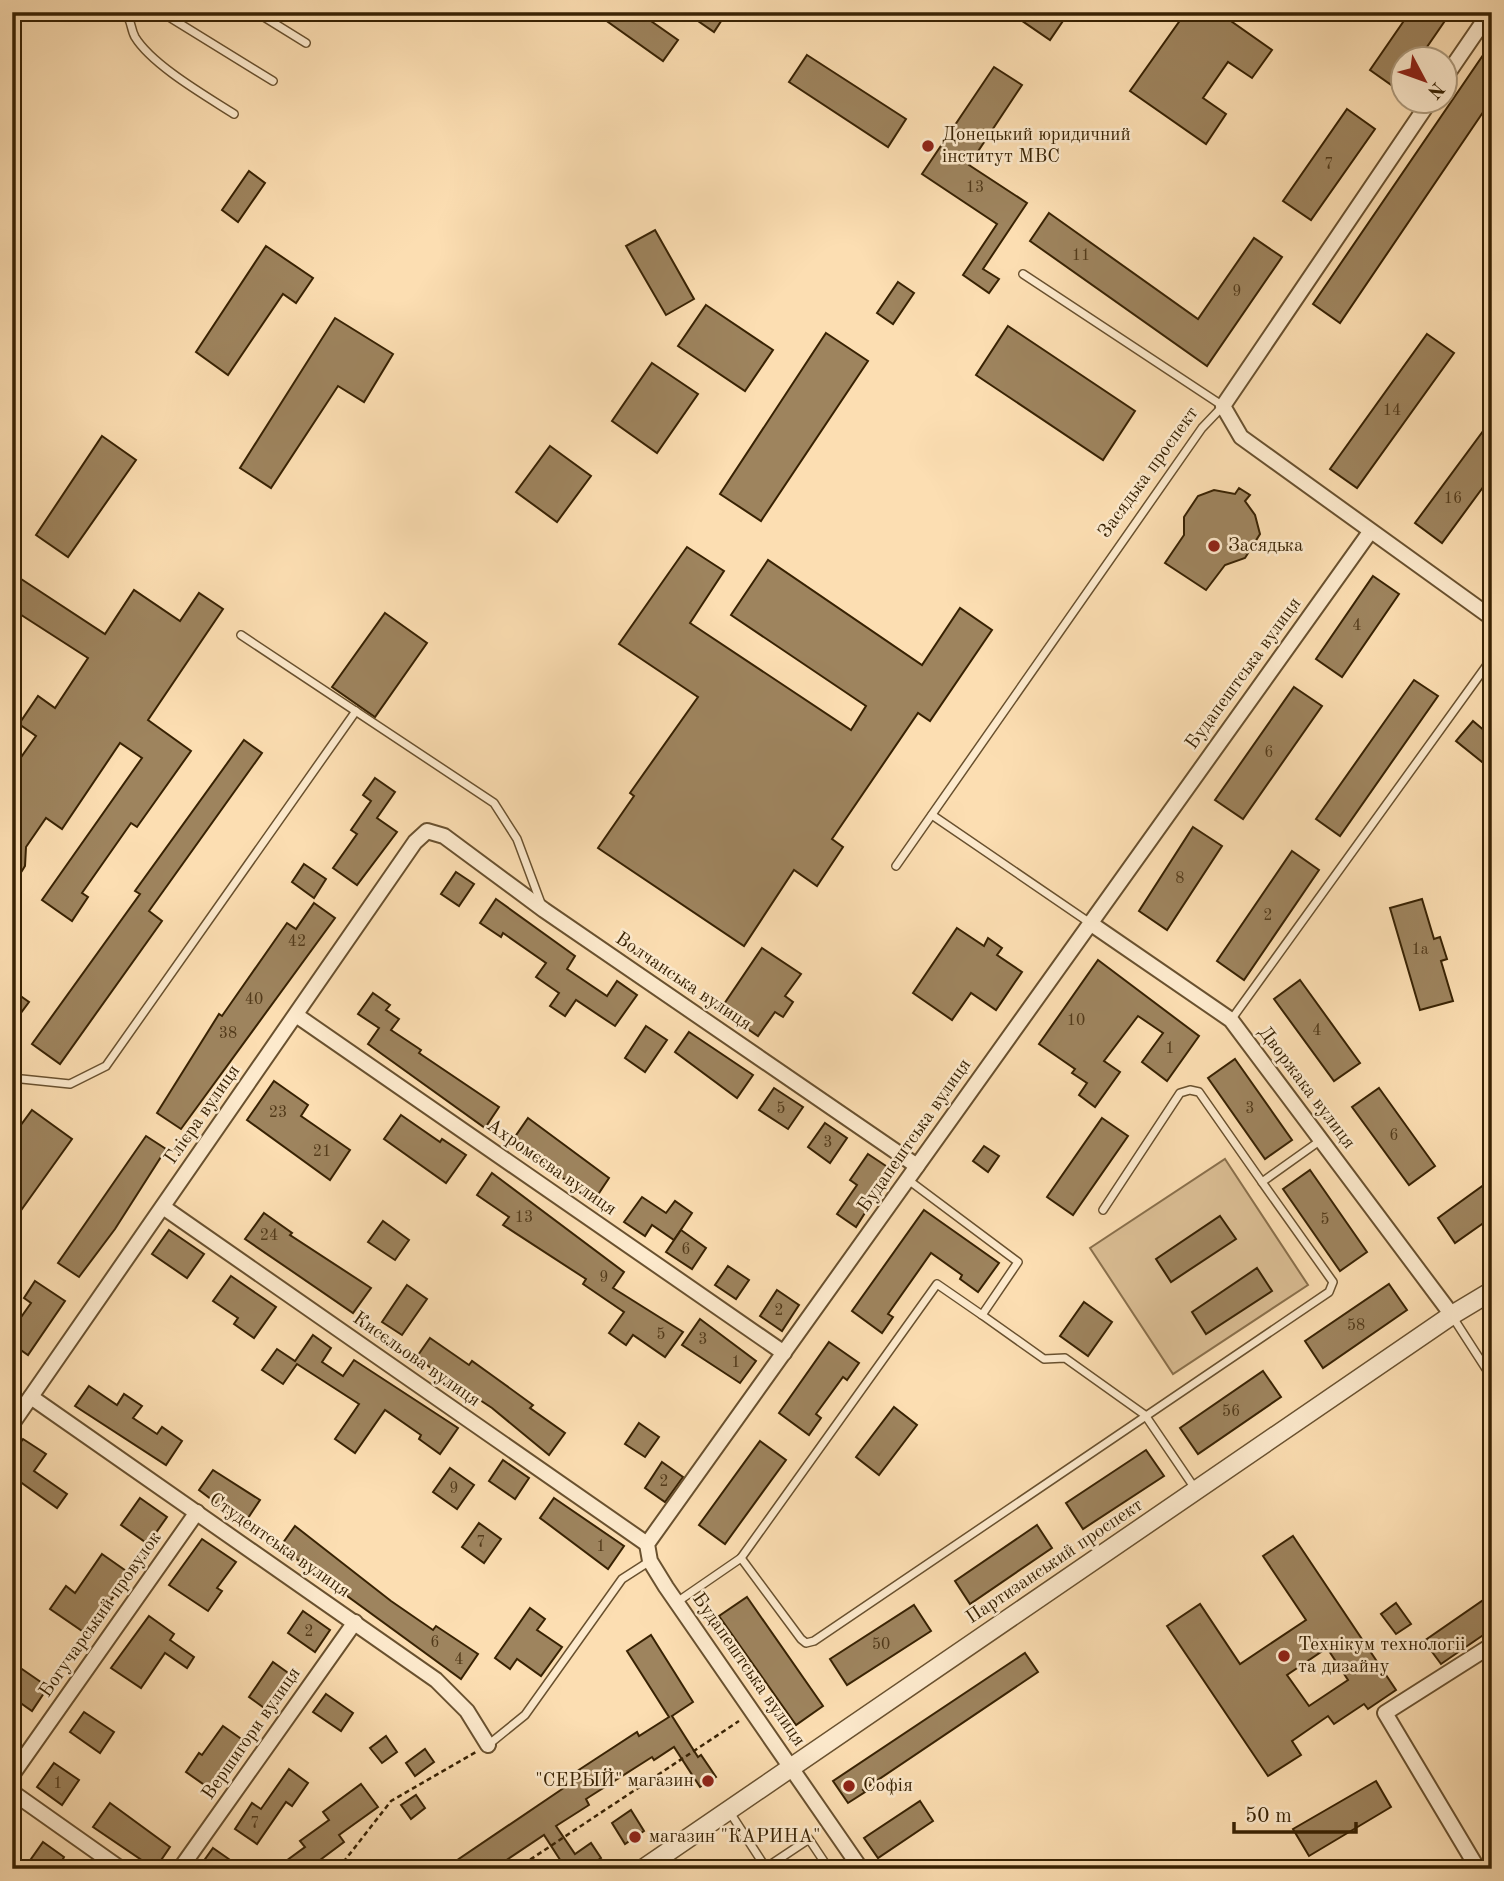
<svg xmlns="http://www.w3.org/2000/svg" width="1504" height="1881" font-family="'Old Standard TT',serif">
<rect width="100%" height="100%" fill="#fcdeb2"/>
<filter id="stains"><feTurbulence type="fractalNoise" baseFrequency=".00286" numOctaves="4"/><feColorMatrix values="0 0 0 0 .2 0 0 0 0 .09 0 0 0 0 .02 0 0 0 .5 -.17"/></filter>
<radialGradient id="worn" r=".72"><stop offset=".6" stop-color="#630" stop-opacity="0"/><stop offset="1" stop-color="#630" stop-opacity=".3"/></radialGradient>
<!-- green -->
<path fill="#dbbe94" stroke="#8a704c" stroke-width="2" d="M 1225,1159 L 1308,1285 L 1173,1374 L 1090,1248 Z"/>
<!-- building -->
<g fill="#9e845e" stroke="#382203" stroke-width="2" fill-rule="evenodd">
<path d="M 594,12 L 638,12 L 678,40 L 663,61 Z"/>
<path d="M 685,12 L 727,12 L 714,32 Z"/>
<path d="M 1009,12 L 1069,12 L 1050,40 Z"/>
<path d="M 1186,12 L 1218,12 L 1272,50 L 1252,78 L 1228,62 L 1203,98 L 1226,114 L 1206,144 L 1130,91 Z"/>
<path d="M 1410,12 L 1451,12 L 1418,60 L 1403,60 L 1403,81 L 1397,89 L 1370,70 Z"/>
<path d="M 1492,42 L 1492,99 L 1340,323 L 1313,304 Z"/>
<path d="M 807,55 L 906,119 L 888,147 L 789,82 Z"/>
<path d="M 994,67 L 1022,85 L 969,165 L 1027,203 L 983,269 L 999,279 L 989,293 L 963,275 L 997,224 L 922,174 Z"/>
<path d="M 1347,109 L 1375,129 L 1311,220 L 1283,201 Z"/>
<path d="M 249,171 L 265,183 L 238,222 L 222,210 Z"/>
<path d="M 1049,213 L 1198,319 L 1254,238 L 1282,257 L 1207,366 L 1030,241 Z"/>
<path d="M 655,230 L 694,299 L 666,315 L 626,246 Z"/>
<path d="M 266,246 L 313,278 L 296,303 L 283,294 L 228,375 L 196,352 Z"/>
<path d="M 898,282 L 914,293 L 893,324 L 877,313 Z"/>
<path d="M 706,305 L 773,350 L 745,391 L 678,346 Z"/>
<path d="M 335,318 L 393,354 L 364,402 L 338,386 L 271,488 L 240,468 Z"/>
<path d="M 1008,326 L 1135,411 L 1103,460 L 976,375 Z"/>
<path d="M 826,333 L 868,361 L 761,521 L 720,494 Z"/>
<path d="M 1427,334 L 1454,353 L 1357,488 L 1330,469 Z"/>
<path d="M 652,363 L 698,394 L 657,453 L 612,421 Z"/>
<path d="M 1492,419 L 1492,475 L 1442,543 L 1415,523 Z"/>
<path d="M 102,436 L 136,460 L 68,557 L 36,535 Z"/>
<path d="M 550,446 L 591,476 L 557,522 L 516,492 Z"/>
<path d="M 1239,488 L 1250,495 L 1245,501 L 1255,515 L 1260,534 L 1245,558 L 1225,565 L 1206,590 L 1165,563 L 1184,535 L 1184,517 L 1198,496 L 1214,490 L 1235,494 Z"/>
<path d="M 687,547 L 724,571 L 690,623 L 851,730 L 866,706 L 731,615 L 768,560 L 922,665 L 960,608 L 992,630 L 930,721 L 918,713 L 832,839 L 843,847 L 817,886 L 794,870 L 744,946 L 598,848 L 634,796 L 630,793 L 698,697 L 619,644 Z"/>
<path d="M 12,573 L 105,634 L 134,590 L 180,621 L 199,593 L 223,609 L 148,720 L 191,751 L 137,827 L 131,823 L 82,893 L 88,897 L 72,921 L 42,900 L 142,758 L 120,743 L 62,829 L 46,818 L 26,847 L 25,866 L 12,887 L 12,770 L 36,736 L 19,724 L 38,696 L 55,708 L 88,658 L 12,609 Z"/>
<path d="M 1373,576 L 1399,594 L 1342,677 L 1316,659 Z"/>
<path d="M 385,613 L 427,643 L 375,717 L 332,687 Z"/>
<path d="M 1414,680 L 1438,696 L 1340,836 L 1316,819 Z"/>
<path d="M 1294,687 L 1322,706 L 1243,819 L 1215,800 Z"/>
<path d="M 1473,721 L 1492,737 L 1492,770 L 1456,741 Z"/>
<path d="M 244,740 L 262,753 L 149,911 L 162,921 L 60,1064 L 32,1044 L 140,894 L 135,891 Z"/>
<path d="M 375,778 L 395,792 L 377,818 L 397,832 L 357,885 L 333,868 L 357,834 L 351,830 L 371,801 L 363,795 Z"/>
<path d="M 1193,827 L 1222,846 L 1167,930 L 1139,911 Z"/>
<path d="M 1292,851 L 1319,870 L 1244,980 L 1217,961 Z"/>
<path d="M 304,864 L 326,879 L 314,898 L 292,882 Z"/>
<path d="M 456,872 L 474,884 L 459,906 L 441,894 Z"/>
<path d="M 496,899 L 575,956 L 567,969 L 607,996 L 617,981 L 637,995 L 615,1026 L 576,1000 L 565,1016 L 550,1006 L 559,993 L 536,977 L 546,963 L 503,933 L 501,937 L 480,923 Z"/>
<path d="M 1422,899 L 1434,939 L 1440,937 L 1447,959 L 1441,961 L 1453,1001 L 1420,1010 L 1390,908 Z"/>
<path d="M 314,903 L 335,918 L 181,1129 L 157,1113 L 219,1014 L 222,1016 L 287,923 L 296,929 Z"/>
<path d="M 957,928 L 984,946 L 988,938 L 1002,948 L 997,955 L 1022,972 L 996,1010 L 971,993 L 952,1020 L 913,993 Z"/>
<path d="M 762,948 L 801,974 L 785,996 L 793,1002 L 783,1017 L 775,1012 L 758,1036 L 720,1010 Z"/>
<path d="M 1098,960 L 1199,1036 L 1167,1081 L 1142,1062 L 1163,1033 L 1138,1016 L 1104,1061 L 1120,1072 L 1095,1107 L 1079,1095 L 1087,1083 L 1072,1073 L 1075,1069 L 1039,1044 Z"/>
<path d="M 1300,980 L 1360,1063 L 1334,1081 L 1274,999 Z"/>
<path d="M 12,990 L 29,1002 L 12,1025 Z"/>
<path d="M 373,993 L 390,1005 L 386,1010 L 399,1019 L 391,1030 L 421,1050 L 419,1053 L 499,1107 L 485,1128 L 368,1044 L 379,1028 L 358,1014 Z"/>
<path d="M 646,1026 L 667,1040 L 645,1072 L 625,1058 Z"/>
<path d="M 689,1032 L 753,1075 L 737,1098 L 675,1052 Z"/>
<path d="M 1235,1059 L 1292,1140 L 1265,1159 L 1208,1078 Z"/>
<path d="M 274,1081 L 308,1105 L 301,1116 L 350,1150 L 330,1180 L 247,1120 Z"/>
<path d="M 774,1088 L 803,1107 L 788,1129 L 759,1110 Z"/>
<path d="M 1379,1088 L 1435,1166 L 1409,1185 L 1352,1107 Z"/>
<path d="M 32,1110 L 72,1139 L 12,1223 L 12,1137 Z"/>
<path d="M 401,1115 L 440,1142 L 442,1139 L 466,1155 L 446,1183 L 384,1139 Z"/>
<path d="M 528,1118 L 609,1178 L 595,1199 L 510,1144 Z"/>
<path d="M 1102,1118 L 1128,1136 L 1073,1215 L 1047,1197 Z"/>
<path d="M 825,1123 L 847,1138 L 830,1163 L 808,1147 Z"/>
<path d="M 146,1136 L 166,1149 L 115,1229 L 79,1277 L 58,1263 Z"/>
<path d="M 984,1146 L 999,1156 L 988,1172 L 973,1161 Z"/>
<path d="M 868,1154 L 892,1170 L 856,1227 L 837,1214 L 857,1185 L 850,1180 Z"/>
<path d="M 1310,1170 L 1367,1252 L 1340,1271 L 1283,1189 Z"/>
<path d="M 492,1173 L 624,1272 L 613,1288 L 683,1332 L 665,1357 L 633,1335 L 626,1345 L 609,1333 L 624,1312 L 583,1284 L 586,1279 L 503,1225 L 509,1217 L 477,1195 Z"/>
<path d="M 1492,1179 L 1492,1217 L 1455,1243 L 1438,1218 Z"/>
<path d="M 642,1197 L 666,1213 L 675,1201 L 692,1213 L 674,1240 L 652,1225 L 645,1236 L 624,1222 Z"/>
<path d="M 924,1210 L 999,1263 L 978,1292 L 960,1279 L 962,1275 L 931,1253 L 888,1314 L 893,1317 L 882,1333 L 852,1311 Z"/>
<path d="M 264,1213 L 292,1233 L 290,1235 L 371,1288 L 353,1313 L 245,1239 Z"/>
<path d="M 1220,1216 L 1236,1239 L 1171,1282 L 1156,1259 Z"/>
<path d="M 383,1221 L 409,1240 L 395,1260 L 368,1242 Z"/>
<path d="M 169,1230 L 204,1254 L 187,1278 L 152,1254 Z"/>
<path d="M 681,1230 L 706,1248 L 692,1269 L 666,1252 Z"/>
<path d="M 728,1266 L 749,1280 L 736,1299 L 715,1285 Z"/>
<path d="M 1257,1268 L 1272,1291 L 1206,1334 L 1192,1312 Z"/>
<path d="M 231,1276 L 276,1307 L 254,1338 L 234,1324 L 238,1318 L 213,1301 Z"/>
<path d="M 35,1281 L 65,1301 L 28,1355 L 12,1344 L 12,1330 L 31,1303 L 24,1298 Z"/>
<path d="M 1389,1284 L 1407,1310 L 1323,1368 L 1305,1341 Z"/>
<path d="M 407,1285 L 427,1299 L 402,1335 L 382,1322 Z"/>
<path d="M 777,1290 L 799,1305 L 782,1331 L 760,1316 Z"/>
<path d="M 1084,1302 L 1112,1322 L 1088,1356 L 1060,1336 Z"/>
<path d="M 700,1319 L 756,1361 L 740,1383 L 682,1345 Z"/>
<path d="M 313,1335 L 331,1348 L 322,1362 L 343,1376 L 354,1360 L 458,1428 L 440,1454 L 419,1439 L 421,1435 L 385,1410 L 355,1453 L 335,1439 L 359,1404 L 297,1364 L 283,1384 L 262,1370 L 277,1349 L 295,1361 Z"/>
<path d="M 430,1338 L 469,1365 L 472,1361 L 493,1376 L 533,1405 L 530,1408 L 565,1433 L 549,1455 L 492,1408 L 416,1358 Z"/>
<path d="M 829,1342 L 859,1363 L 847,1380 L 843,1377 L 816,1414 L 821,1418 L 809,1435 L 779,1413 Z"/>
<path d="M 1263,1371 L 1281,1397 L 1198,1454 L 1180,1428 Z"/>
<path d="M 89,1386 L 117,1405 L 124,1394 L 142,1406 L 133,1418 L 157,1434 L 162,1427 L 182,1441 L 166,1465 L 75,1406 Z"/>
<path d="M 894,1407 L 917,1425 L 879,1475 L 856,1457 Z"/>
<path d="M 639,1423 L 659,1437 L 645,1457 L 625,1444 Z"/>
<path d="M 23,1439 L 46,1454 L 34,1471 L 67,1494 L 57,1508 L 12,1476 L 12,1455 Z"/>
<path d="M 760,1441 L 786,1460 L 725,1544 L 699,1525 Z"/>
<path d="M 1146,1450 L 1164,1476 L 1083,1529 L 1066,1503 Z"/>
<path d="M 503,1460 L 529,1478 L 515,1499 L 489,1481 Z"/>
<path d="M 662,1462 L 683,1477 L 665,1502 L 645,1488 Z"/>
<path d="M 450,1468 L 474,1485 L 457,1509 L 433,1492 Z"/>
<path d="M 213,1470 L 260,1500 L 244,1524 L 199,1490 Z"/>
<path d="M 140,1498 L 167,1517 L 148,1544 L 121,1525 Z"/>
<path d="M 554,1498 L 624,1546 L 608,1569 L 540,1518 Z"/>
<path d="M 479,1523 L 501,1539 L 484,1563 L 462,1547 Z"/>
<path d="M 1037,1525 L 1052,1548 L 970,1604 L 955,1581 Z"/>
<path d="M 295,1526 L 391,1601 L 433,1630 L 436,1626 L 478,1654 L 461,1679 L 280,1547 Z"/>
<path d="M 1293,1536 L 1396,1690 L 1368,1709 L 1364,1704 L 1334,1724 L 1328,1716 L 1292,1741 L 1301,1755 L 1268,1776 L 1167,1626 L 1200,1604 L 1240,1664 L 1306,1620 L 1263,1556 ZM 1327,1648 L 1348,1680 L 1309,1706 L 1287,1675 Z"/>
<path d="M 202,1539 L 236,1562 L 217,1588 L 222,1591 L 208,1611 L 169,1585 Z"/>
<path d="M 102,1554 L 129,1573 L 88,1635 L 50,1609 L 66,1586 L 75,1593 Z"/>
<path d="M 1492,1594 L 1492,1629 L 1441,1664 L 1424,1641 Z"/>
<path d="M 747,1597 L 823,1706 L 796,1725 L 719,1616 Z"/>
<path d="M 1396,1603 L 1411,1624 L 1396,1634 L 1381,1614 Z"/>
<path d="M 914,1605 L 931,1631 L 847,1685 L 830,1659 Z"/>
<path d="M 530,1608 L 545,1619 L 537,1630 L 562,1647 L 541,1676 L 517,1659 L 510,1669 L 495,1658 Z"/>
<path d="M 303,1611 L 330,1630 L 315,1652 L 288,1633 Z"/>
<path d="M 149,1616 L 174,1634 L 170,1640 L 194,1657 L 187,1668 L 165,1653 L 141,1688 L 111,1668 Z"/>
<path d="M 651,1635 L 693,1702 L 672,1716 L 698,1757 L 701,1755 L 716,1777 L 700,1787 L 674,1747 L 654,1760 L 652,1757 L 586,1799 L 589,1805 L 556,1826 L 575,1854 L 591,1843 L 601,1858 L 585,1869 L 566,1869 L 544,1835 L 493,1869 L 444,1869 L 574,1781 L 571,1775 L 637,1732 L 639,1736 L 669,1717 L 627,1651 Z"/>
<path d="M 1025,1653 L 1038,1672 L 863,1790 L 865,1792 L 848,1803 L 833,1781 Z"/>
<path d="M 273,1662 L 291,1675 L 267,1710 L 249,1697 Z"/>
<path d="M 19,1667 L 48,1687 L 32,1711 L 12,1697 L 12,1676 Z"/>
<path d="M 326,1694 L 353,1713 L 341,1731 L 313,1712 Z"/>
<path d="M 84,1712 L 114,1732 L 100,1753 L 70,1732 Z"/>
<path d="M 223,1726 L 247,1743 L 213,1791 L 186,1772 L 199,1753 L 202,1755 Z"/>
<path d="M 386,1736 L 397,1752 L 382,1763 L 370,1748 Z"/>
<path d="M 425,1749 L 434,1762 L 415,1776 L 406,1763 Z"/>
<path d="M 54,1763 L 79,1780 L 62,1805 L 37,1787 Z"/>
<path d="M 289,1769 L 308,1783 L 292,1806 L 286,1802 L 257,1844 L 235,1829 L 252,1803 L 261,1809 Z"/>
<path d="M 1376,1781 L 1391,1807 L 1309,1856 L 1293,1829 Z"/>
<path d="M 361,1784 L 378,1807 L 339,1835 L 344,1842 L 308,1869 L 275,1869 L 305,1847 L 300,1841 L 329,1820 L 323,1812 Z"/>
<path d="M 416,1795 L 425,1808 L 411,1819 L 401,1805 Z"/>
<path d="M 920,1801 L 933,1821 L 878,1858 L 864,1838 Z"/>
<path d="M 110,1803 L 170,1847 L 155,1869 L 93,1827 Z"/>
<path d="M 631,1810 L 644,1831 L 625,1844 L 612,1823 Z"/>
<path d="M 43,1842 L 64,1857 L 63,1859 L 76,1869 L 24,1869 Z"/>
<path d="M 213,1848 L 243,1869 L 198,1869 Z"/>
</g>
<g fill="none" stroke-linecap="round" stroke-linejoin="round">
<!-- service casing -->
<g stroke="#69512f" stroke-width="10">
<g id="service">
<path d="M 124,12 C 132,19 130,28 135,37 C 152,65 206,96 234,114"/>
<path d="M 161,12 L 273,81"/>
<path d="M 256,12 L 306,43"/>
<path d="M 241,635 L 494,803 L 517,839 L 542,906"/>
<path d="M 932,815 L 1090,923"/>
<path d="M 896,866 L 1202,428 L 1223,406 L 1023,274"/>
<path d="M 1231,1020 L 1492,658"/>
<path d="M 12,1078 L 70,1084 L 106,1066 L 356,711"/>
<path d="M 907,1179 L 1018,1262 L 982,1315 L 1044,1359 L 1065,1358 L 1145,1415 L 1196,1490"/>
<path d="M 1103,1210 L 1180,1093 L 1190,1090 L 1199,1092 L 1262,1182"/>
<path d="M 1452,1316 L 1492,1378"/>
<path d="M 741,1558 L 937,1284 L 982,1315"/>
<path d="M 677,1602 L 741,1558 L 801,1639 L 806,1643 L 814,1641 L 1329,1292 L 1333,1282 L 1262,1182 L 1321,1140"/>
<path d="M 488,1745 L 525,1715 L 622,1579 L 650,1561"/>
<path d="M 729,1811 L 766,1868"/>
<path d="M 764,1869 L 809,1839 L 829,1869"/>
</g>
</g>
<!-- minor casing -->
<g stroke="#69512f" stroke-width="18">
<g id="minor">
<path d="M 1444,79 L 1490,12"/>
<path d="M 1429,102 L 1223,406 L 1241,437 L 1492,618"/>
<path d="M 1090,923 L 1231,1020 L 1452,1315"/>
<path d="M 296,1015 L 784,1353"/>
<path d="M 163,1207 L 647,1544"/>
<path d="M 31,1397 L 436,1680 L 467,1711 L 488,1745"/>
<path d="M 12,1424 L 415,842 L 427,831 L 444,836 L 544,910 L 917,1166"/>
<path d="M 12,1775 L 197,1512"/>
<path d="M 12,1792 L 121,1869"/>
<path d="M 180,1869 L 355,1622"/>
<path d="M 861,1869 L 666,1587 L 650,1561 L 647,1544 L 1370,532"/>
<path d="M 1478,1869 L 1385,1713 L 1492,1645"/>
</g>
</g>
<!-- tertiary casing -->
<g stroke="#69512f" stroke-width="21">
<path id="tertiary" d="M 643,1869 L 1452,1315 L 1492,1291"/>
</g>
<!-- path -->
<g stroke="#382203" stroke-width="2.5" stroke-dasharray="5 3.5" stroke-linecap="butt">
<path d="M 338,1869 L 391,1801 L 476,1752"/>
<path d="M 516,1869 L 739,1721"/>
</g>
<!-- service -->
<use href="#service" stroke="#fdeacd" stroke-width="7"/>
<!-- minor -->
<use href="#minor" stroke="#fdeacd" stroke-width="14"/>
<!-- tertiary -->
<use href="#tertiary" stroke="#fdeacd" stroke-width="18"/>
</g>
<!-- markers -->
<g fill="#8f2418" stroke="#fdeacd" stroke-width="2.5">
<circle cx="928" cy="146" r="7"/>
<circle cx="1214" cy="546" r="7"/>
<circle cx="1284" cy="1656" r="7"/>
<circle cx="708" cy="1781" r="7"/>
<circle cx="849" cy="1786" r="7"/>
<circle cx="635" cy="1837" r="7"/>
</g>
<g text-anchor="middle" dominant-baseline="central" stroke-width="5" stroke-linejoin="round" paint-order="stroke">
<!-- number labels -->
<g font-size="16" fill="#523a1a">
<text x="1329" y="165">7</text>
<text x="975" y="188">13</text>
<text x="1081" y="256">11</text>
<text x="1237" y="292">9</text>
<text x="1392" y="411">14</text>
<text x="1453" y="499">16</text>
<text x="1357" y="626">4</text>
<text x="1269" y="753">6</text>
<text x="1180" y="879">8</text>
<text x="1268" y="916">2</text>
<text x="297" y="942">42</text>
<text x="1420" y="950">1а</text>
<text x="254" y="1000">40</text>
<text x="1076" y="1021">10</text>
<text x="1317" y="1031">4</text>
<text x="228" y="1034">38</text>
<text x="1170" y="1049">1</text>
<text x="781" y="1109">5</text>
<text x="1250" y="1109">3</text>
<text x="278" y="1113">23</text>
<text x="1394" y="1136">6</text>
<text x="828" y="1143">3</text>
<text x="322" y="1152">21</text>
<text x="524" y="1218">13</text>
<text x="1325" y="1220">5</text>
<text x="269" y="1236">24</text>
<text x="686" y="1250">6</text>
<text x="604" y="1278">9</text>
<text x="779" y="1311">2</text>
<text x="1356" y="1326">58</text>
<text x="661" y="1335">5</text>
<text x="703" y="1340">3</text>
<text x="736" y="1363">1</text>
<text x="1231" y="1412">56</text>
<text x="664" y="1482">2</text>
<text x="454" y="1489">9</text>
<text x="481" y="1543">7</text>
<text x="601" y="1547">1</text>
<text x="309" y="1632">2</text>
<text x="435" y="1643">6</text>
<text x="881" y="1645">50</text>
<text x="459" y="1660">4</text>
<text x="58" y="1784">1</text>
<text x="255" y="1824">7</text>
</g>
<!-- poi labels -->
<g font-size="19" fill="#382203" stroke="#fdeacd" text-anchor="start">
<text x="942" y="135">Донецький юридичний<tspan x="942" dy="22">інститут МВС</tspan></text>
<text x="1228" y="546">Засядька</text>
<text x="1298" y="1645">Технікум технологіі<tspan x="1298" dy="22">та дизайну</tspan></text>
<text x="694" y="1781" text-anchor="end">"СЕРЫЙ" магазин</text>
<text x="863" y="1786">Софія</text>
<text x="649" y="1837">магазин "КАРИНА"</text>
</g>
<!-- street labels -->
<g font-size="19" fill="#382203" stroke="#fdeacd">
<text transform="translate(1149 473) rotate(-54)">Засядька проспект</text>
<text transform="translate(1244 674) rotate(-54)">Будапештська вулиця</text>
<text transform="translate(683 982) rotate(34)">Волчанська вулиця</text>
<text transform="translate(1306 1088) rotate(53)">Дворжака вулиця</text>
<text transform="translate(203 1115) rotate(-55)">Глієра вулиця</text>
<text transform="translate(915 1136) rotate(-55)">Будапештська вулиця</text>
<text transform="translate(551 1168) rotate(35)">Ахромєєва вулиця</text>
<text transform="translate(416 1360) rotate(35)">Кисєльова вулиця</text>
<text transform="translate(279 1546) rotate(35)">Студентська вулиця</text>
<text transform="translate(1055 1562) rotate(-34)">Партизанський проспект</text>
<text transform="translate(101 1615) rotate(-55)">Богучарський провулок</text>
<text transform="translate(748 1670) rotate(55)">Будапештська вулиця</text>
<text transform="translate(252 1734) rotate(-55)">Вершигори вулиця</text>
</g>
</g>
<!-- margin -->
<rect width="1504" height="1881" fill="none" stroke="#fcdeb2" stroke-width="42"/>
<rect x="14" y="14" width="1476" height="1853" fill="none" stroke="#382203" stroke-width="3.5"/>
<rect x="21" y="21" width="1462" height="1839" fill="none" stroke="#382203" stroke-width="2"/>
<!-- north arrow -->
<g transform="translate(1424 80) rotate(131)"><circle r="33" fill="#fdeacd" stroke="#ae9a7c" stroke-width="2"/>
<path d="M0-5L12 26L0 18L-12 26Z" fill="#8f2418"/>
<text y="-10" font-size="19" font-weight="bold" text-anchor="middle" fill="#382203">N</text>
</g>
<!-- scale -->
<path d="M1234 1822v10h122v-10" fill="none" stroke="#382203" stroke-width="3.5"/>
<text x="1245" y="1822" font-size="21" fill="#382203" stroke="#fdeacd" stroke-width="5" paint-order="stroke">50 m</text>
<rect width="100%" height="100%" filter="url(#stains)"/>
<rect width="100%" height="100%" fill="url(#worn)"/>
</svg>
